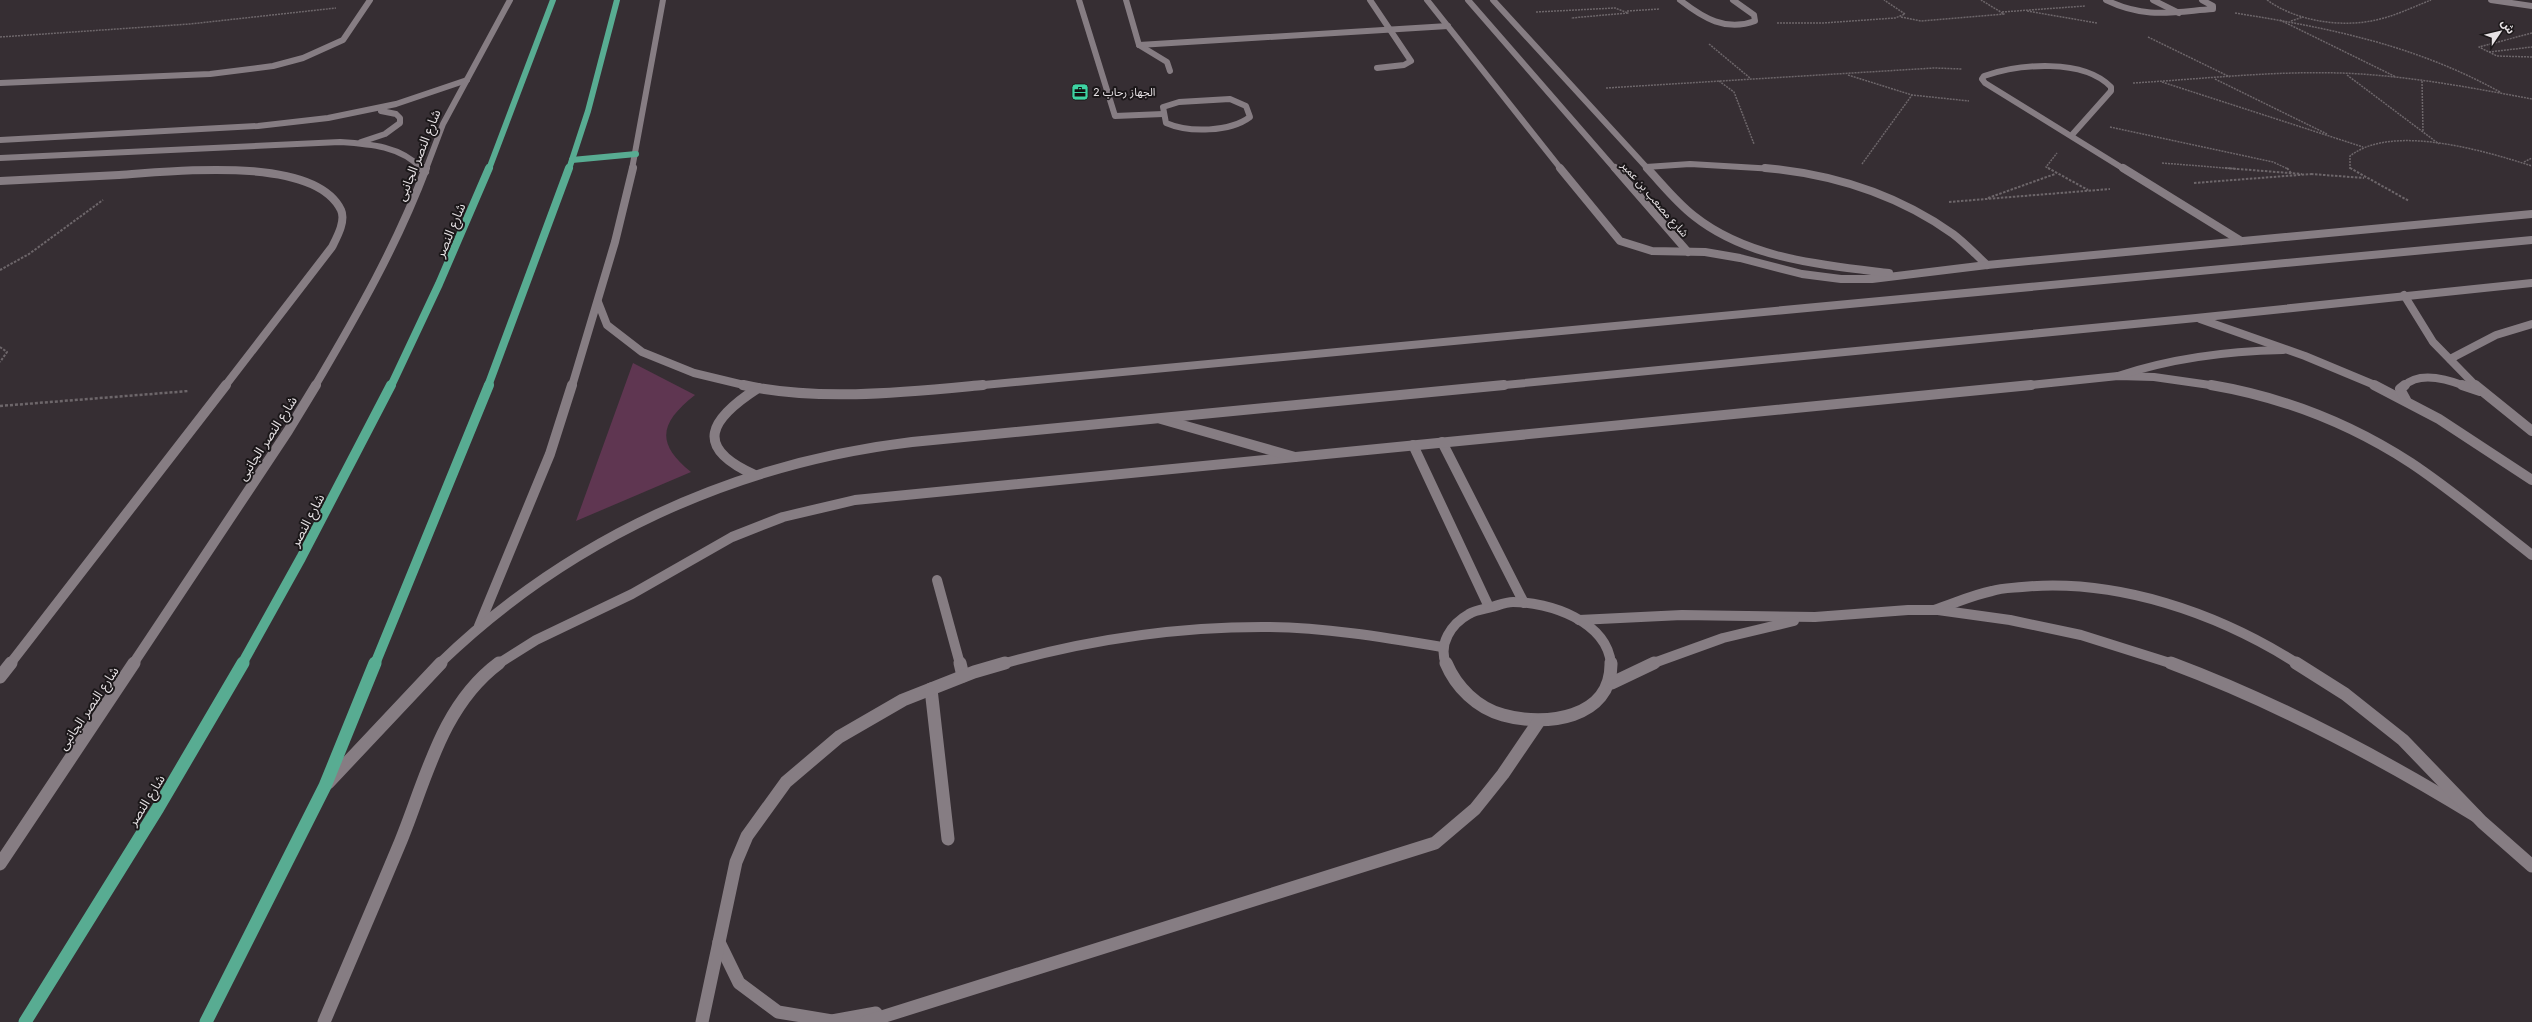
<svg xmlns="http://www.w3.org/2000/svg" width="2532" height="1022" font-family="Inter,'Noto Sans Arabic',sans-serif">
<rect width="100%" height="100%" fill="#362e33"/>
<!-- green -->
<path fill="#5f3651" d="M 633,363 L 695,395 C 661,422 654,442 691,472 L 576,521 Z"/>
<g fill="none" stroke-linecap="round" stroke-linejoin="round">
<!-- path-far2 -->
<g stroke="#6d666a" stroke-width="1.5" stroke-dasharray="2 1" stroke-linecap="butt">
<path d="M 2267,0 C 2296,21 2341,28 2376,20 C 2395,16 2413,7 2431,0"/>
<path d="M 1627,11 L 1660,9"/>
<path d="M 2027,11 L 2097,23"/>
<path d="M 1536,12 L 1615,8 L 1628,13 L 1571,18"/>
<path d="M 2002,12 L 2085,6"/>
<path d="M 2235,13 C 2330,28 2415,45 2500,92"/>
<path d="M 1901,17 L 1921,21 L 2004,14 L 1981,0"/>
<path d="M 2280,20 L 2396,77"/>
<path d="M 2291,21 L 2303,17"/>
<path d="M 1777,23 L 1823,23 L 1895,18 L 1905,14 L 1884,0"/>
<path d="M 2532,33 L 2479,47 L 2497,56 L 2532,57"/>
<path d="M 0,37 L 190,24 L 336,8"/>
<path d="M 2148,37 L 2230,77"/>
<path d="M 1709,44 L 1750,78"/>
<path d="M 2489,52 L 2532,47"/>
<path d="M 1848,75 L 1912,95 L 1969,101"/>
<path d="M 2347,75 L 2439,144"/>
<path d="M 2215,79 L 2327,134"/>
<path d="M 1719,81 L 1734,92 L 1754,144"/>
<path d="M 2422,81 L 2423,132"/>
<path d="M 2162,82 L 2363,147"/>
<path d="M 2133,83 C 2202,79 2271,71 2339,73 C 2404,75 2468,87 2532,99"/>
<path d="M 1606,88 L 1934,68 L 1962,69"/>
<path d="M 2110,127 L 2273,162 L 2288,169"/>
<path d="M 2524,162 L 2532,158"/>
<path d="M 2162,163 L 2238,169"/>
<path d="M 1862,164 L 1912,95"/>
<path d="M 2050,169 L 2046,167 L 2057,153"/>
<path d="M 2350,169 L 2350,156 C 2392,123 2485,151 2532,166"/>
</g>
<!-- path-far1 -->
<g stroke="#6d666a" stroke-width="2" stroke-dasharray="2.5 1.5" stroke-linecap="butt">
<path d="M 2048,168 L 2088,190"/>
<path d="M 2225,168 L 2302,174"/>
<path d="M 2287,168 L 2291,173"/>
<path d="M 2350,168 L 2409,201"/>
<path d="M 2311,174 L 2364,178"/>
<path d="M 2194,183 L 2312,174"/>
<path d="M 1988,198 L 2055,174"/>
<path d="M 1949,202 L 2110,189"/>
<path d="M 0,270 L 29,254 L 103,200"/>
<path d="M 0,347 L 7,352 L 0,362"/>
</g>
<!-- path -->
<path stroke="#6d666a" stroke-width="2.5" stroke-dasharray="3 2" stroke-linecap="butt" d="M 0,406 L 189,391"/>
<!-- lane-far1 -->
<g stroke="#867d83" stroke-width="6">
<path d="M 1079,0 L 1115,116 L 1163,114"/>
<path d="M 1126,0 L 1139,45 L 1167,62 L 1170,71"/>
<path d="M 1370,0 L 1411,61 L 1404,65 L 1377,68"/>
<path d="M 1680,0 C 1703,18 1726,32 1755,21 L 1754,15 L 1733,0"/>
<path d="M 2106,0 C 2145,19 2172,12 2213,9 L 2213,6 L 2202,0"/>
<path d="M 2153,0 L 2179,13"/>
<path d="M 1139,45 L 1448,26"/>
<path d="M 1230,99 L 1246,106 L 1250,117 C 1230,132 1189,133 1166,123 L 1163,107 L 1179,102 Z"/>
<path d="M 2071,136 L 2111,91 L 2111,87 C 2083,58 2019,64 1984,76 L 1982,79 L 1985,83 L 2124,169"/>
<path d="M 1646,167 L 1690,164 L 1775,169"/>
</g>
<!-- lane -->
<g stroke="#867d83" stroke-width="8">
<path d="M 1765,168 C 1832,174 1898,195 1953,234 C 1965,243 1976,255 1987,265"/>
<path d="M 2123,168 L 2241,241"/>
</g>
<!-- street-far3 -->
<g stroke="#867d83" stroke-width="6">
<path d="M 1427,0 L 1561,169"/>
<path d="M 1468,0 L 1615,169"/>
<path d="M 1493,0 L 1648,169"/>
<path d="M 2491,0 L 2532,6"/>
<path d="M 0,83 L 210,74 L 273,66 L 303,58 L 343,40 L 370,0"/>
</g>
<!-- street-far2 -->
<g stroke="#867d83" stroke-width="8">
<path d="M 1560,168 L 1620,241 L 1652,251 L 1705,252 L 1740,258 L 1802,274 L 1841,279 L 1872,279 L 1987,265 L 2532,214"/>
<path d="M 1615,168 L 1688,252"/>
<path d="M 1647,168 C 1662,184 1676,202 1694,216 C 1748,259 1822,265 1889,273"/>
<path d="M 0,181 C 40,179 79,177 119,175 C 170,172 314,154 341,210 C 346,221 337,237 332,247 L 225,386"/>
<path d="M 2450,359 L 2496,335 L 2532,324"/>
<path d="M 2021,386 L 2118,376 L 2154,377 L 2217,386"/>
</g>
<!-- street-far1 -->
<g stroke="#867d83" stroke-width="10">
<path d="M 2211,385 C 2282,397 2351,424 2411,463 C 2453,491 2492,524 2532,555"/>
<path d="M 1442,442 L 1524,603"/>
<path d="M 1413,445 L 1488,605"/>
<path d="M 937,580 L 960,664"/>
<path d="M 1934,610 C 1953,604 1972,595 1992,591 C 2001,588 2012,588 2022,587 C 2117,578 2218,613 2298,664"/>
<path d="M 1579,620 L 1682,615 L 1815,617 L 1908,610 L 1938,610 L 2010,620 L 2081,635 L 2173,664"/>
<path d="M 10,664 L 226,385"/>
<path d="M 498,664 L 536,640 L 632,594 L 732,537 L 783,517 L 855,500 L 2031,385"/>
<path d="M 1002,664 C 1087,640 1173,627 1262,627 C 1322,627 1383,637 1442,647"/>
<path d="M 1446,664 C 1438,644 1451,624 1469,614 C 1475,610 1485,609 1492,607 C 1499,605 1506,602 1513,602 C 1549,602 1607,621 1611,664"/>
<path d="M 1651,664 L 1723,638 L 1794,621"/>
</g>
<!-- street -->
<g stroke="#867d83" stroke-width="13">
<path d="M 960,663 L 963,676"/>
<path d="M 1446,663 C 1456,687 1477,708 1503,715 C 1545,727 1612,719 1611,663"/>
<path d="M 2171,663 C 2278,703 2378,756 2476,816"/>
<path d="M 2296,663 L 2345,694 L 2403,740 L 2482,822 L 2532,866"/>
<path d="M 0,677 L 11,663"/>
<path d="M 1612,683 L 1654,663"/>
<path d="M 931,689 L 948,839"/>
<path d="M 719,942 L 739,983 L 778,1012 L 832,1021 L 876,1013"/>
<path d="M 324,1022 C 349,963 375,903 400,843 C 426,780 441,706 499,663"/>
<path d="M 702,1022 L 736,862 L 747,836 L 786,782 L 839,737 L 903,700 L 974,672 L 1005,663"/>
<path d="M 866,1022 L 1435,843 L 1475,809 L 1503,774 L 1539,721"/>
</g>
<!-- secondary-far3 -->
<g stroke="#867d83" stroke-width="6">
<path d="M 0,140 L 258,126 L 328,118 L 396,104 L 467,80"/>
<path d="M 361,142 L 385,134 L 400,123 L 400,118 L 396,114 L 381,111"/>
<path d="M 0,158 L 340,142 C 370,144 401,146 422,169"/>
<path d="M 426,169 L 443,124 L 510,0"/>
<path d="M 632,169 L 663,0"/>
</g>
<!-- secondary-far2 -->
<g stroke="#867d83" stroke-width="8">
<path d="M 421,168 L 425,172"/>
<path d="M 2404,295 L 2433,342 L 2476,386"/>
<path d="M 598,302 L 607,325 L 642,352 L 694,373 L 748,386"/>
<path d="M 2200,319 L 2305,356 L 2377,386"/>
<path d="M 2118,376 C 2172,358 2226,351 2283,350"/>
<path d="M 315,386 C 357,315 397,245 426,168"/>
<path d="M 572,386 L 615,242 L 633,168"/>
<path d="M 973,386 L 2532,240"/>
<path d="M 1494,386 L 2196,318 L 2532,283"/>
<path d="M 2404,386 C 2419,371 2447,379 2465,386"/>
</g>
<!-- secondary-far1 -->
<g stroke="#867d83" stroke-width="10">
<path d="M 743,385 C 818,402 908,392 983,385"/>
<path d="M 2374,385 L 2439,419 L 2532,480"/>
<path d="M 2405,385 L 2400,389 L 2406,400"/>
<path d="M 2462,385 L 2480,391"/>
<path d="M 2475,385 L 2532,431"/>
<path d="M 1161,419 L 1295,457"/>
<path d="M 755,475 C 692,447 710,419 758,388"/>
<path d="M 479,626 L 550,454 L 572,385"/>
<path d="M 133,664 L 288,431 L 316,385"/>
<path d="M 439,664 C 568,539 734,463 912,442 L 1504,385"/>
</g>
<!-- secondary -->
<g stroke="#867d83" stroke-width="13">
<path d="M 328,783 L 441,663"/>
<path d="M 0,864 L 134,663"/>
</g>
<!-- primary-far3 -->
<g stroke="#58ac92" stroke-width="6">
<path d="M 572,160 L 636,154"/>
<path d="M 489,169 L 553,0"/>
<path d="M 569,169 L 588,111 L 617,0"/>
</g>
<!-- primary-far2 -->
<g stroke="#58ac92" stroke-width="8">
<path d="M 391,386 L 439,284 L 489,168"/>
<path d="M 488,386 L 569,168"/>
</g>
<!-- primary-far1 -->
<g stroke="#58ac92" stroke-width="10">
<path d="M 242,664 L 301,558 L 391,385"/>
<path d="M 375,664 L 489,385"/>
</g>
<!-- primary -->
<g stroke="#58ac92" stroke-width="13">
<path d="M 25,1022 L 158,808 L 243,663"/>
<path d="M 206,1022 L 325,786 L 375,663"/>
</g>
</g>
<!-- icons -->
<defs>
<g id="office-square" transform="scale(0.9)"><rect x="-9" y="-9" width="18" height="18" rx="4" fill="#3ed4a3" stroke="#1b1719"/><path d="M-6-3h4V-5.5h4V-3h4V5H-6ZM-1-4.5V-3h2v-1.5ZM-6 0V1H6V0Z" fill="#111"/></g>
</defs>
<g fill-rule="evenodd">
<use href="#office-square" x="1080" y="92"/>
</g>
<g text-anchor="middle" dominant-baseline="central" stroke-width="4" stroke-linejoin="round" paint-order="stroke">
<!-- far-poi labels -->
<g font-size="11" fill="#e7e2e5" stroke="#1b1719" text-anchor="start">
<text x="1093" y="92">الجهاز رحاب 2</text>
</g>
<!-- far-street labels -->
<g font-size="11" fill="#e7e2e5" stroke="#1b1719">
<text transform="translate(1655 199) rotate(49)">شارع مصعب بن عمير</text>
</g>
<!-- street labels -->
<g font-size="13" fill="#e7e2e5" stroke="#1b1719">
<text transform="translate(418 155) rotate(-68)">شارع النصر الجانبى</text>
<text transform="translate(450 230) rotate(-67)">شارع النصر</text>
<text transform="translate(267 438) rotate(-57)">شارع النصر الجانبى</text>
<text transform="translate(307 520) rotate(-62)">شارع النصر</text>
<text transform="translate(88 708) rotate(-56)">شارع النصر الجانبى</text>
<text transform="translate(146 800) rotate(-58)">شارع النصر</text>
</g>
</g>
<!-- north arrow -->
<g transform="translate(2500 32) rotate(55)" stroke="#1b1719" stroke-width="3" paint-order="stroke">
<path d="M0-3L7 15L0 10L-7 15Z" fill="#e7e2e5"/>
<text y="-6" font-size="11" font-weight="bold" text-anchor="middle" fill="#e7e2e5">ش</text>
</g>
</svg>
